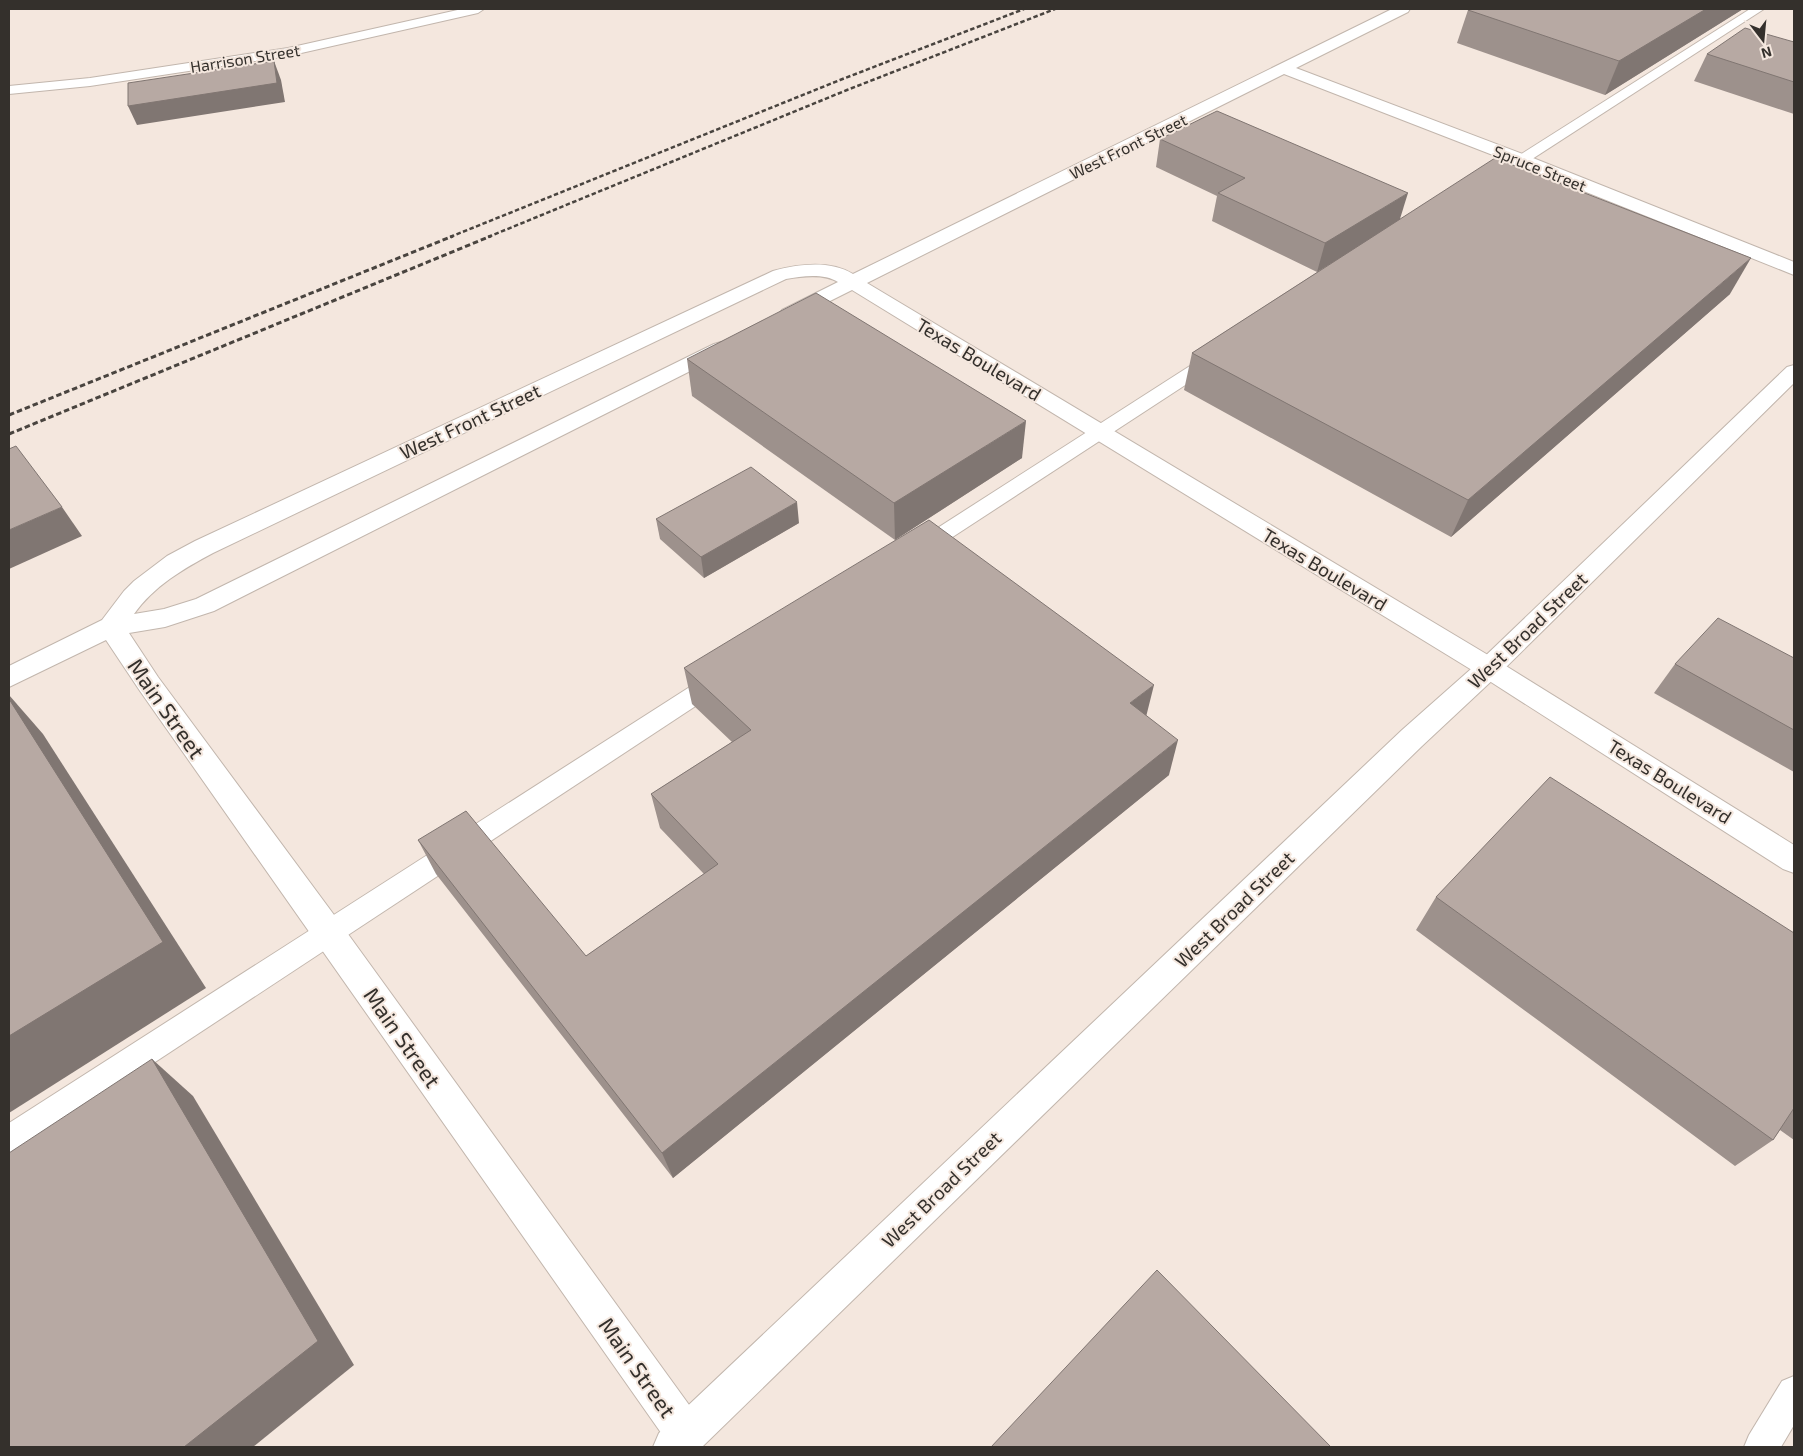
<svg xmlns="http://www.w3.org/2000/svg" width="1803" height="1456" font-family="'Exo 2',sans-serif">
<rect width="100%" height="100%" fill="#f4e7de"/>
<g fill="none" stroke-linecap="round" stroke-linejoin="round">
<!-- service casing -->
<g stroke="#c2b6ad" stroke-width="2">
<g id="service">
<path d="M 462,9 L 484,9 L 478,13 L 288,56 L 90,86 L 9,94 L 9,86 L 90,78 L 288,48 Z"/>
<path d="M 1750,9 L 1764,9 L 1492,185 L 1482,185 L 1479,182 L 1482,179 Z"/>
<path d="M 1213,354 L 1219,355 L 1222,359 L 1219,363 L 925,555 L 918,557 L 911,555 L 908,550 L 911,545 L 1207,355 Z"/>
<path d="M 718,671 L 726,674 L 730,680 L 726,686 L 20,1151 L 9,1155 L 9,1123 L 710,674 Z"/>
<path d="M 1794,1376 L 1794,1425 L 1781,1447 L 1744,1447 L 1749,1435 L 1782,1381 Z"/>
</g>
</g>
<!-- minor casing -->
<g stroke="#c2b6ad" stroke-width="2">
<path id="minor" d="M 1392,9 L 1410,9 L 1408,12 L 1296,68 L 1528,156 L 1794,262 L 1794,275 L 1516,164 L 1284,74 L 867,283 L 1498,661 L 1794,845 L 1794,873 L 1783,869 L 1480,675 L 852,290 L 796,318 L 789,320 L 782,318 L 779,314 L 782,310 L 838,282 C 824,273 802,276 786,279 L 213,553 C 183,569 154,586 134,614 L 164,609 L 196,599 L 714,344 L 721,342 L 728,344 L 731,348 L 728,352 L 214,611 L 165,627 L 129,633 L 158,677 L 340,923 L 700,1420 L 706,1434 L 701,1447 L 671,1447 L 140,691 L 106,640 L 9,687 L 9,666 L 102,620 L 124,591 L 134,581 L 167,556 L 195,541 L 773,271 C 799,264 830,260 853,274 Z"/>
</g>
<!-- tertiary casing -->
<g stroke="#c2b6ad" stroke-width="2">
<path id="tertiary" d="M 1794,365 L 1794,383 L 1498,675 L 1422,746 L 702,1447 L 653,1447 L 659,1433 L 1402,730 L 1480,661 L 1787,367 Z"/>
</g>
<!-- service -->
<use href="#service" fill="#fff" fill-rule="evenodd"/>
<!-- minor -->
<use href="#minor" fill="#fff" fill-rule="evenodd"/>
<!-- tertiary -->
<use href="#tertiary" fill="#fff" fill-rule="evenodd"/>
<!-- rail-far1 -->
<g stroke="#49443f" stroke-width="2.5" stroke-dasharray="4.5 2.5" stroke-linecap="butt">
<path d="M 450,237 L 840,80 L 1024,9"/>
<path d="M 488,237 L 847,90 L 1055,9"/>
</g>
<!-- rail -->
<g stroke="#49443f" stroke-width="3" stroke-dasharray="5.5 3" stroke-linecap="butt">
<path d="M 9,415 L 453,236"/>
<path d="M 9,434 L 491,236"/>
</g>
</g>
<!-- wall -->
<g fill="#9d918c">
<path d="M 1743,9 L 1605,95 L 1457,43 L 1468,10 Z"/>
<path d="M 1794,42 L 1794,114 L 1694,81 L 1707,54 Z"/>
<path d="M 1160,139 L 1400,219 L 1730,294 L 1451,537 L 1184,390 L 1192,353 L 1341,257 L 1317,272 L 1212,221 L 1217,196 L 1156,167 Z"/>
<path d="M 687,359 L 1022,458 L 895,540 L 692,396 Z"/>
<path d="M 656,519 L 799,523 L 704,578 L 660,539 Z"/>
<path d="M 1794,658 L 1794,772 L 1654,693 L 1675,664 Z"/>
<path d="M 684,668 L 1146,716 L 1169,775 L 673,1178 L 436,874 L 418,840 L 586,956 L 704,874 L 660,828 L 651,794 L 732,742 L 692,704 Z"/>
<path d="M 1436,897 L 1794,933 L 1794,1140 L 1780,1130 L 1773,1140 L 1735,1166 L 1416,930 Z"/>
</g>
<!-- shaded-wall -->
<g fill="#807672">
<path d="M 1706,9 L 1743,9 L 1605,95 L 1619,61 Z"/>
<path d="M 274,61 L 281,80 L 285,102 L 137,125 L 128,106 Z"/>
<path d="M 1408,193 L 1399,222 L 1317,272 L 1325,243 Z"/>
<path d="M 1751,258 L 1730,294 L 1451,537 L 1468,500 Z"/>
<path d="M 1026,421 L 1022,458 L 895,540 L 894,503 Z"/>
<path d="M 797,502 L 799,523 L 704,578 L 701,557 Z"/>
<path d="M 62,507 L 82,536 L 9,569 L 9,530 Z"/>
<path d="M 1154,685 L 1145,721 L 1130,703 Z"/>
<path d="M 9,695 L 43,734 L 206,988 L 9,1113 Z"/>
<path d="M 1178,740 L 1169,775 L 673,1178 L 662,1153 Z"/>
<path d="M 152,1059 L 193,1096 L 354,1365 L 253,1447 L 184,1447 Z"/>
</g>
<!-- building -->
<g fill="#b7a9a3" stroke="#807672">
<path d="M 1470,9 L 1706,9 L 1619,61 L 1468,10 Z"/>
<path d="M 1745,28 L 1794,42 L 1794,82 L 1707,54 Z"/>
<path d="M 274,61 L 277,83 L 128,106 L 128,83 Z"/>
<path d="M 1217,111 L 1408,193 L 1325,243 L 1218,193 L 1245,178 L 1160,139 Z"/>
<path d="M 1495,158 L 1751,258 L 1468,500 L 1192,353 Z"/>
<path d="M 816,293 L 1026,421 L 894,503 L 687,359 Z"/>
<path d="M 16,446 L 62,507 L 9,530 L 9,449 Z"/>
<path d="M 751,467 L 797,502 L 701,557 L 656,519 Z"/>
<path d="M 929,520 L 1154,685 L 1130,703 L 1178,740 L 662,1153 L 418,840 L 466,811 L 586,956 L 718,864 L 651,794 L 751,730 L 684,668 Z"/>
<path d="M 1718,618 L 1794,658 L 1794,730 L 1675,664 Z"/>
<path d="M 9,699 L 163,942 L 9,1036 Z"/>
<path d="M 1550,777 L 1794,933 L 1794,1108 L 1773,1140 L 1436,897 Z"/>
<path d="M 152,1059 L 318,1341 L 184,1447 L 9,1447 L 9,1153 Z"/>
<path d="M 1157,1270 L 1331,1447 L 991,1447 Z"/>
</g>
<g text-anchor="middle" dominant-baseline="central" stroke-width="4" stroke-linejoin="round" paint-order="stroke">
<!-- far-street labels -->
<g font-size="16" fill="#34302c" stroke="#f4e7de">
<text transform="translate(245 58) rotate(-9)">Harrison Street</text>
<text transform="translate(1128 146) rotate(-26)">West Front Street</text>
<text transform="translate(1540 168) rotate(22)">Spruce Street</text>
</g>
<!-- street labels -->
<g font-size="19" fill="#34302c" stroke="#f4e7de">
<text transform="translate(979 359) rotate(31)">Texas Boulevard</text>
<text transform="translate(470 421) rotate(-25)">West Front Street</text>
<text transform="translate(1325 569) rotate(31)">Texas Boulevard</text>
<text transform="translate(1527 630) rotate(-44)">West Broad Street</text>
<text transform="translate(1670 781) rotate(32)">Texas Boulevard</text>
<text transform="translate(1234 909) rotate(-44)">West Broad Street</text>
<text transform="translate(941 1189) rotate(-44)">West Broad Street</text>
</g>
<!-- near-street labels -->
<g font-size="22" fill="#34302c" stroke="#f4e7de">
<text transform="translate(167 708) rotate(55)">Main Street</text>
<text transform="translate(403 1037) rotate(55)">Main Street</text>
<text transform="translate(638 1367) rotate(55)">Main Street</text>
</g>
</g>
<!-- border -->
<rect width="1803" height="1456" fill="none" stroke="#34302c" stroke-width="20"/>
<!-- north arrow -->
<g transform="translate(1763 40) rotate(164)" stroke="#f4e7de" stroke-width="4" paint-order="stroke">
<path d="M0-4L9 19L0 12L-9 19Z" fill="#34302c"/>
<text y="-8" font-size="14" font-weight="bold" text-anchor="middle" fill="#34302c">N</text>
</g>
</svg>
